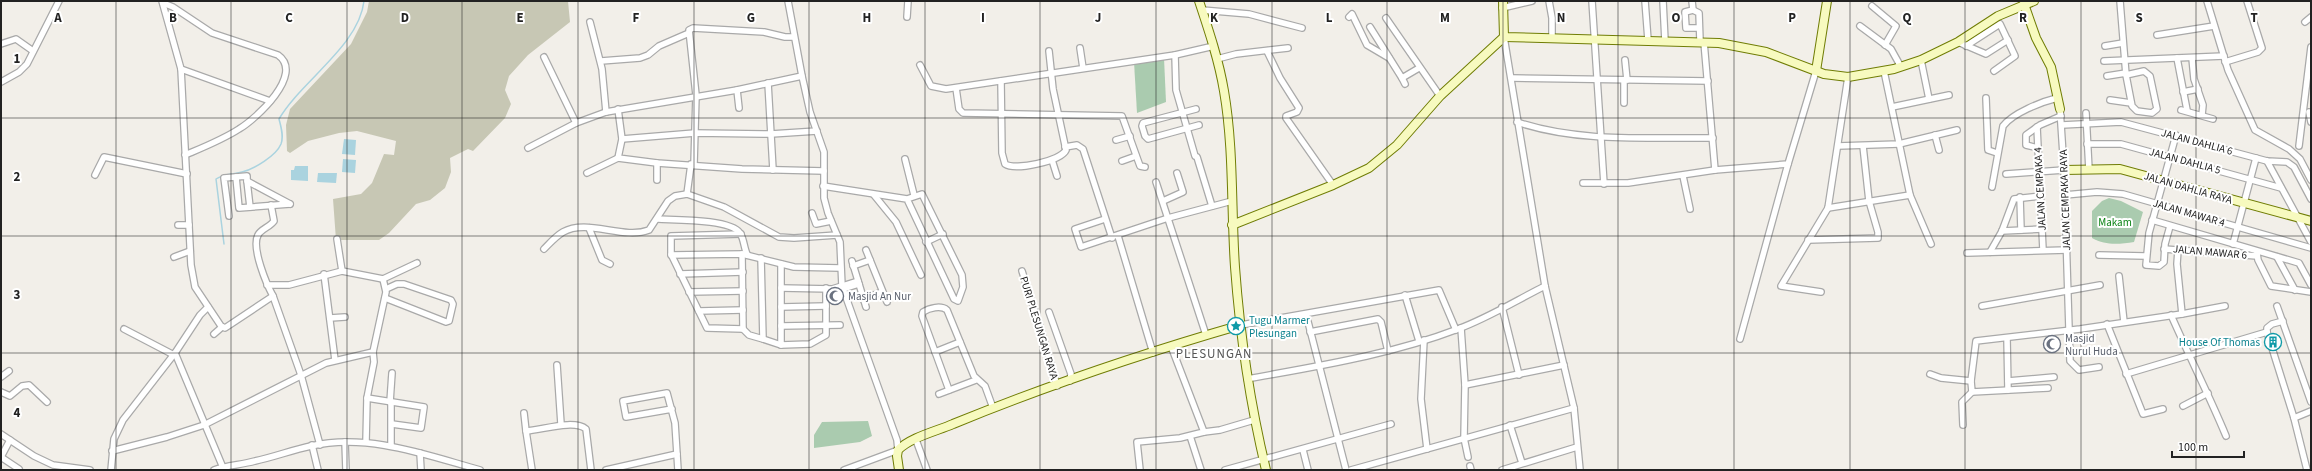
<svg xmlns="http://www.w3.org/2000/svg" width="2312" height="471" font-family="'Source Sans 3',sans-serif">
<rect width="100%" height="100%" fill="#f2efe9"/>
<!-- construction -->
<path fill="#c7c7b4" d="M 369,1 L 568,1 L 570,22 L 528,55 L 509,76 L 505,90 L 511,104 L 505,118 L 473,151 L 468,149 L 450,158 L 451,172 L 445,188 L 430,200 L 416,204 L 389,233 L 379,240 L 336,240 L 333,199 L 361,194 L 372,183 L 384,154 L 394,155 L 396,141 L 357,131 L 339,133 L 308,141 L 290,153 L 287,151 L 286,125 L 290,109 L 351,44 L 367,12 Z"/>
<!-- cemetery -->
<g fill="#aacbaf">
<path d="M 1164,58 L 1166,102 L 1137,113 L 1134,62 Z"/>
<path d="M 2109,198 L 2121,201 L 2143,212 L 2134,242 C 2120,244 2106,246 2092,238 L 2092,211 L 2102,201 Z"/>
<path d="M 868,421 L 872,436 L 860,442 L 814,448 L 814,435 L 822,422 Z"/>
</g>
<!-- water -->
<g fill="#aad3df">
<path d="M 344,139 L 356,140 L 355,155 L 342,154 Z"/>
<path d="M 343,159 L 356,160 L 355,173 L 342,172 Z"/>
<path d="M 295,166 L 308,166 L 308,181 L 291,180 L 291,170 L 294,170 Z"/>
<path d="M 318,173 L 337,173 L 336,183 L 317,182 Z"/>
</g>
<g fill="none" stroke-linecap="round" stroke-linejoin="round">
<!-- stream -->
<path stroke="#aad3df" stroke-width="1.5" d="M 224,244 L 216,179 C 225,173 232,175 242,172 C 254,169 276,156 281,144 C 284,136 281,127 279,119 C 301,81 359,46 364,1"/>
<!-- street casing -->
<g stroke="#a9a9a9" stroke-width="8">
<g id="street">
<path d="M 162,1 L 181,69 L 191,265 L 195,287 L 221,326 L 225,328 L 273,296 L 301,375 L 320,445"/>
<path d="M 788,1 L 802,76 L 810,112 L 824,152 L 824,198 L 828,213 L 840,242 L 842,286 L 897,440 L 898,450 L 844,470"/>
<path d="M 1549,1 L 1552,18 L 1552,38"/>
<path d="M 1592,1 L 1604,184"/>
<path d="M 1645,1 L 1648,40"/>
<path d="M 1663,1 L 1665,41"/>
<path d="M 1692,1 L 1693,10 L 1699,13 L 1700,41"/>
<path d="M 2120,1 L 2126,75"/>
<path d="M 2207,1 L 2228,70 L 2255,130 L 2289,149 L 2300,159 L 2311,180"/>
<path d="M 163,3 L 173,7 L 212,33 L 278,55 C 305,74 256,119 239,129 C 222,140 204,147 185,155"/>
<path d="M 1872,6 L 1896,26 L 1885,45"/>
<path d="M 1502,8 L 1532,1"/>
<path d="M 1202,10 L 1249,14 L 1302,28"/>
<path d="M 1693,10 L 1685,12 L 1686,28 L 1699,28"/>
<path d="M 907,17 L 908,1"/>
<path d="M 1349,17 L 1352,14 L 1367,45 L 1389,58"/>
<path d="M 1386,18 L 1440,96"/>
<path d="M 590,22 L 602,69 L 606,112"/>
<path d="M 2305,22 L 2311,17"/>
<path d="M 1860,26 L 1891,49 L 1901,67"/>
<path d="M 1370,27 L 1402,78 L 1419,68"/>
<path d="M 2157,35 L 2214,26"/>
<path d="M 1504,37 L 1545,286 L 1574,408 L 1580,470"/>
<path d="M 1704,42 L 1715,170"/>
<path d="M 1958,42 L 1986,54 L 2008,40"/>
<path d="M 1,44 L 16,39 L 33,51"/>
<path d="M 1966,46 L 2000,24 L 2015,56 L 1994,71"/>
<path d="M 2105,46 L 2123,43"/>
<path d="M 1080,48 L 1083,68"/>
<path d="M 1267,51 L 1280,78 L 1299,108 L 1297,112 L 1286,116 L 1286,118 L 1333,185"/>
<path d="M 1175,55 L 1176,90 L 1195,156"/>
<path d="M 544,57 L 576,123"/>
<path d="M 2177,58 L 2187,110"/>
<path d="M 2192,58 L 2194,79 L 2203,105 L 2202,115"/>
<path d="M 1217,59 L 1236,54 L 1288,48"/>
<path d="M 1625,60 L 1627,80"/>
<path d="M 1921,60 L 1929,99"/>
<path d="M 601,61 L 640,58 L 648,55 L 659,46 L 689,33"/>
<path d="M 2104,61 L 2224,56"/>
<path d="M 2225,62 L 2258,52 L 2262,48 L 2247,1"/>
<path d="M 920,65 L 931,86 L 946,89 L 1175,55 L 1214,46"/>
<path d="M 181,69 L 270,101"/>
<path d="M 1884,71 L 1910,195 L 1931,244"/>
<path d="M 2144,71 L 2150,76 L 2157,109 L 2152,113 L 2137,111 L 2132,106 L 2126,75 Z"/>
<path d="M 2107,76 L 2126,73"/>
<path d="M 1402,78 L 1405,84"/>
<path d="M 1512,78 L 1708,81"/>
<path d="M 1001,81 L 1002,153 L 1005,164 C 1015,171 1061,161 1066,150 L 1053,89 L 1049,51"/>
<path d="M 1,82 L 19,72 L 27,64 L 59,1"/>
<path d="M 768,83 L 773,170"/>
<path d="M 956,88 L 959,109 L 963,113 L 1122,116 L 1140,166 L 1145,167"/>
<path d="M 737,90 L 739,108"/>
<path d="M 2183,92 L 2198,89"/>
<path d="M 1986,98 L 1988,150 L 1997,153"/>
<path d="M 2110,100 L 2131,103"/>
<path d="M 1624,103 L 1624,80"/>
<path d="M 1892,107 L 1949,95"/>
<path d="M 618,109 L 622,139 L 618,158 L 657,163 L 742,169 L 824,171"/>
<path d="M 1196,109 L 1143,123 L 1142,126 L 1145,136 L 1148,139 L 1199,125"/>
<path d="M 2060,109 L 2064,170 L 2070,361 L 2079,370 L 2099,367"/>
<path d="M 2181,110 L 2213,119"/>
<path d="M 2309,112 L 2311,122"/>
<path d="M 2086,113 L 2089,170"/>
<path d="M 1517,122 C 1579,143 1649,137 1713,138"/>
<path d="M 2062,125 L 2121,122 L 2267,161 L 2287,162 L 2294,167 L 2311,199"/>
<path d="M 2037,127 L 2043,250"/>
<path d="M 1935,135 L 1939,150"/>
<path d="M 622,139 L 695,133 L 771,134 L 817,131"/>
<path d="M 1116,140 L 1130,136"/>
<path d="M 2087,144 L 2121,144 L 2281,188"/>
<path d="M 1838,146 L 1899,144 L 1957,130"/>
<path d="M 2299,146 L 2311,47"/>
<path d="M 1065,147 L 1077,145 L 1083,149 L 1112,238"/>
<path d="M 528,148 L 576,123 L 606,112 L 737,90 L 802,76"/>
<path d="M 2038,148 L 2026,145 L 2026,135 L 2040,125 L 2061,116"/>
<path d="M 1197,157 L 1212,206"/>
<path d="M 905,159 L 914,195"/>
<path d="M 1052,160 L 1057,176"/>
<path d="M 1122,161 L 1136,156"/>
<path d="M 2267,161 L 2311,242"/>
<path d="M 657,163 L 657,180"/>
<path d="M 694,164 L 696,95 L 689,30 L 693,28 L 764,32 L 785,37 L 794,37"/>
<path d="M 587,173 L 618,158"/>
<path d="M 2006,174 L 2064,170"/>
<path d="M 95,175 L 104,157 L 187,174"/>
<path d="M 1683,176 L 1690,209"/>
<path d="M 236,177 L 239,208 L 290,204"/>
<path d="M 1156,182 L 1206,335"/>
<path d="M 1583,183 L 1628,183 L 1715,170 L 1788,164 L 1816,71"/>
<path d="M 823,186 L 907,199 L 922,194 L 962,275 L 963,287 L 958,301 L 954,299 L 907,199"/>
<path d="M 1992,187 L 2003,126 C 2013,113 2041,102 2057,98"/>
<path d="M 687,194 L 691,164"/>
<path d="M 874,195 L 896,222 L 921,275"/>
<path d="M 2065,195 L 2097,192 L 2123,194 L 2311,248"/>
<path d="M 2020,197 L 2021,230"/>
<path d="M 1163,201 L 1183,192 L 1177,173"/>
<path d="M 271,205 L 274,221 C 270,227 261,229 258,235 C 251,248 267,285 273,296"/>
<path d="M 250,207 L 247,181 L 290,204"/>
<path d="M 1828,208 L 1910,195"/>
<path d="M 812,213 L 816,224 L 831,221"/>
<path d="M 229,216 L 224,178 L 247,176 L 247,181"/>
<path d="M 658,219 C 676,220 730,219 740,233 C 744,239 744,248 747,254"/>
<path d="M 1105,219 L 1075,229 L 1081,247 L 1168,218 L 1232,201"/>
<path d="M 2152,220 L 2299,263 L 2311,285"/>
<path d="M 178,225 L 189,225"/>
<path d="M 2170,226 L 2165,244 L 2164,262 L 2159,266 L 2146,265 L 2149,233 L 2176,135"/>
<path d="M 589,228 L 602,260 L 610,264"/>
<path d="M 2002,231 L 2042,229"/>
<path d="M 741,234 L 671,236 L 671,254 L 707,328 L 743,329"/>
<path d="M 1118,236 L 1153,353"/>
<path d="M 337,239 L 342,271"/>
<path d="M 1808,240 L 1878,238 L 1878,232 L 1869,201 L 1863,146"/>
<path d="M 926,242 L 943,234"/>
<path d="M 2233,244 L 2256,158"/>
<path d="M 544,249 C 550,243 556,236 563,232 C 587,218 623,240 649,230 L 668,201 L 675,196 L 687,194 L 724,207 L 779,237 L 794,238 L 837,235"/>
<path d="M 2164,249 L 2257,256"/>
<path d="M 866,250 L 887,302"/>
<path d="M 2178,250 L 2177,264 L 2182,314"/>
<path d="M 1990,252 L 2002,231 L 2014,199 L 2041,196"/>
<path d="M 1967,253 L 2067,250"/>
<path d="M 2257,253 L 2258,260 L 2271,286 L 2311,292"/>
<path d="M 742,254 L 743,329 L 749,335 L 763,339"/>
<path d="M 671,255 L 742,254 L 794,267 L 840,268"/>
<path d="M 2099,255 L 2145,256"/>
<path d="M 174,257 L 190,251"/>
<path d="M 2277,257 L 2295,290"/>
<path d="M 761,258 L 763,339 L 781,345"/>
<path d="M 852,261 L 866,307"/>
<path d="M 781,264 L 781,345 L 810,344 L 826,335 L 826,288"/>
<path d="M 853,266 L 870,260"/>
<path d="M 1022,271 L 1041,330 L 1057,386"/>
<path d="M 324,274 L 335,360"/>
<path d="M 680,274 L 743,272"/>
<path d="M 2119,276 L 2124,322"/>
<path d="M 267,285 L 289,285 L 342,271 L 383,279 L 417,263"/>
<path d="M 842,286 L 858,281"/>
<path d="M 781,288 L 832,289 L 842,286"/>
<path d="M 843,289 L 859,284"/>
<path d="M 689,292 L 743,291"/>
<path d="M 1821,292 L 1781,286 L 1828,208 L 1848,77"/>
<path d="M 1405,295 L 1419,341"/>
<path d="M 385,298 L 446,322 L 449,321 L 453,304 L 451,300 L 404,284 L 397,284 L 386,289"/>
<path d="M 863,299 L 882,292"/>
<path d="M 1982,306 L 2100,285"/>
<path d="M 2277,306 L 2311,402"/>
<path d="M 781,307 L 826,306"/>
<path d="M 1502,307 L 1519,375"/>
<path d="M 699,311 L 743,310"/>
<path d="M 1049,312 L 1071,374 L 1070,381"/>
<path d="M 1306,314 L 1346,470"/>
<path d="M 2171,315 C 2189,356 2209,395 2226,436"/>
<path d="M 330,318 L 345,317"/>
<path d="M 2107,324 L 2143,414 L 2163,409"/>
<path d="M 1241,325 L 1439,290 L 1456,330"/>
<path d="M 781,326 L 840,325"/>
<path d="M 1461,328 L 1465,385 L 1464,438 L 1468,457"/>
<path d="M 124,329 L 172,354"/>
<path d="M 1310,332 L 1378,319 L 1381,322 L 1388,351"/>
<path d="M 2267,332 L 2294,418 L 2307,470"/>
<path d="M 2267,332 L 2267,328 L 2272,324 L 2283,321"/>
<path d="M 214,334 L 222,327"/>
<path d="M 2007,338 L 2008,390"/>
<path d="M 1740,339 L 1788,164"/>
<path d="M 1424,340 L 1421,399 L 1427,449"/>
<path d="M 935,352 L 960,342"/>
<path d="M 175,353 L 224,470"/>
<path d="M 557,365 L 561,424"/>
<path d="M 1930,374 L 1941,378 L 1971,381"/>
<path d="M 2126,374 L 2267,332"/>
<path d="M 1,377 L 9,371"/>
<path d="M 1247,379 C 1318,366 1390,355 1458,329 C 1488,318 1517,300 1545,286"/>
<path d="M 2008,381 L 2054,377"/>
<path d="M 1465,385 L 1564,365"/>
<path d="M 2048,388 L 1972,392 L 1971,381 L 1976,341 L 2080,329 L 2182,314 L 2225,306"/>
<path d="M 949,390 L 922,316 L 923,312 C 929,308 941,305 947,310 L 974,376 L 985,386 L 993,408"/>
<path d="M 1,392 L 10,396 L 22,386 L 29,385 L 47,402"/>
<path d="M 939,394 L 976,380"/>
<path d="M 367,398 L 424,407 L 421,428 L 392,424"/>
<path d="M 390,402 L 392,373"/>
<path d="M 2183,406 L 2208,393"/>
<path d="M 672,409 L 626,417 L 623,401 L 667,393 L 675,423 L 678,470"/>
<path d="M 524,413 L 526,431"/>
<path d="M 2294,418 L 2311,411"/>
<path d="M 1510,425 L 1522,463"/>
<path d="M 1963,425 L 1962,402 L 1972,392"/>
<path d="M 1204,432 L 1220,430 L 1254,420"/>
<path d="M 1,434 L 34,456 L 53,465 L 90,470"/>
<path d="M 1190,436 L 1201,470"/>
<path d="M 916,440 L 927,470"/>
<path d="M 345,442 L 346,470"/>
<path d="M 366,442 L 367,398 L 374,362 L 373,352 L 386,292 L 383,279"/>
<path d="M 312,445 L 318,470"/>
<path d="M 391,446 L 391,402"/>
<path d="M 1303,450 L 1308,470"/>
<path d="M 112,451 L 167,437 L 204,425 L 326,363 L 373,352"/>
<path d="M 420,453 L 421,470"/>
<path d="M 1,457 L 19,469"/>
<path d="M 1,457 L 10,440"/>
<path d="M 1470,466 L 1471,470"/>
<path d="M 111,470 L 114,439 L 123,420 L 175,353 L 200,315 L 208,307"/>
<path d="M 214,470 C 227,465 241,465 255,461 C 274,457 292,450 311,446 C 368,433 426,455 480,470"/>
<path d="M 532,470 L 526,431 C 542,430 574,419 586,429 L 591,470"/>
<path d="M 606,470 L 677,454"/>
<path d="M 1140,470 L 1137,442 L 1180,438 L 1204,432 L 1171,346"/>
<path d="M 1225,470 L 1391,424"/>
<path d="M 1351,470 L 1574,408"/>
<path d="M 1502,470 L 1577,447"/>
</g>
</g>
<!-- secondary casing -->
<g stroke="#707d05" stroke-width="10">
<g id="secondary">
<path d="M 1199,1 C 1209,31 1219,61 1224,91 C 1234,149 1231,209 1235,267 C 1240,336 1250,403 1266,470"/>
<path d="M 1503,1 L 1504,37 L 1719,43 L 1766,52 L 1824,74 L 1848,77 L 1894,69 L 1921,60 L 1958,42 L 1998,16 L 2034,1"/>
<path d="M 2024,4 L 2036,38 L 2051,67 L 2060,109"/>
<path d="M 1816,71 L 1827,1"/>
<path d="M 2064,170 L 2120,169 L 2311,221"/>
<path d="M 1232,225 L 1333,185 L 1369,168 L 1397,145 L 1440,96 L 1504,37"/>
<path d="M 899,470 L 897,456 L 898,450 C 911,437 937,431 953,424 C 1046,386 1144,353 1241,325"/>
</g>
</g>
<!-- street -->
<use href="#street" stroke="#fff" stroke-width="5.5"/>
<!-- secondary -->
<use href="#secondary" stroke="#f7fabf" stroke-width="8"/>
</g>
<!-- grid -->
<path fill="none" stroke="#222" stroke-width="1" stroke-opacity="0.55" d="M 116,1 L 116,470M 231,1 L 231,470M 347,1 L 347,470M 462,1 L 462,470M 578,1 L 578,470M 694,1 L 694,470M 809,1 L 809,470M 925,1 L 925,470M 1040,1 L 1040,470M 1156,1 L 1156,470M 1272,1 L 1272,470M 1387,1 L 1387,470M 1503,1 L 1503,470M 1618,1 L 1618,470M 1734,1 L 1734,470M 1850,1 L 1850,470M 1965,1 L 1965,470M 2081,1 L 2081,470M 2196,1 L 2196,470M 1,118 L 2311,118M 1,236 L 2311,236M 1,353 L 2311,353"/>
<!-- icons -->
<defs>
<g id="mosque-ring" transform="scale(0.9)"><circle r="9.5" fill="#fff" stroke="#6b7280" stroke-width="1.5"/><path d="M3.5-4.9A6 6 0 1 0 3.5 4.9A5 5 0 1 1 3.5-4.9Z" fill="#6b7280"/></g>
<g id="sight-ring" transform="scale(0.9)"><circle r="9.5" fill="#fff" stroke="#0f9aa8" stroke-width="1.5"/><path d="M0-6L1.8-2.2L6-1.7L2.9 1.2L3.7 5.4L0 3.3L-3.7 5.4L-2.9 1.2L-6-1.7L-1.8-2.2Z" fill="#0f9aa8"/></g>
<g id="building-ring" transform="scale(0.9)"><circle r="9.5" fill="#fff" stroke="#0f9aa8" stroke-width="1.5"/><path d="M-4-6H4V6H1V3H-1V6H-4ZM-2.5-4.3h1.7v1.8h-1.7ZM.8-4.3h1.7v1.8H.8ZM-2.5-1h1.7V.8h-1.7ZM.8-1h1.7V.8H.8Z" fill="#0f9aa8"/></g>
</defs>
<g fill-rule="evenodd">
<use href="#mosque-ring" x="835" y="296"/>
<use href="#sight-ring" x="1236" y="326"/>
<use href="#building-ring" x="2273" y="342"/>
<use href="#mosque-ring" x="2052" y="344"/>
</g>
<g text-anchor="middle" dominant-baseline="central" stroke-width="4" stroke-linejoin="round" paint-order="stroke">
<!-- street labels -->
<g font-size="11" fill="#222" stroke="#fff">
<text transform="translate(2197 142) rotate(15)">JALAN DAHLIA 6</text>
<text transform="translate(2185 161) rotate(15)">JALAN DAHLIA 5</text>
<text transform="translate(2188 188) rotate(16)">JALAN DAHLIA RAYA</text>
<text transform="translate(2040 189) rotate(-93)">JALAN CEMPAKA 4</text>
<text transform="translate(2065 200) rotate(-92)">JALAN CEMPAKA RAYA</text>
<text transform="translate(2189 213) rotate(16)">JALAN MAWAR 4</text>
<text transform="translate(2210 252) rotate(5)">JALAN MAWAR 6</text>
<text transform="translate(1039 328) rotate(73)">PURI PLESUNGAN RAYA</text>
</g>
<!-- park labels -->
<g font-size="11" fill="#0c8416" stroke="#fff">
<text x="2115" y="222">Makam</text>
</g>
<!-- worship labels -->
<g font-size="11" fill="#5b616d" stroke="#fff" text-anchor="start">
<text x="848" y="296">Masjid An Nur</text>
<text x="2065" y="338">Masjid<tspan x="2065" dy="13">Nurul Huda</tspan></text>
</g>
<!-- culture labels -->
<g font-size="11" fill="#0d838f" stroke="#fff" text-anchor="start">
<text x="1249" y="320">Tugu Marmer<tspan x="1249" dy="13">Plesungan</tspan></text>
<text x="2260" y="342" text-anchor="end">House Of Thomas</text>
</g>
<!-- quarter labels -->
<g font-size="13" letter-spacing="1" fill="#555" stroke="#fff">
<text x="1214" y="354">PLESUNGAN</text>
</g>
</g>
<g font-size="13" text-anchor="middle" font-weight="bold" fill="#222" stroke="#fff" stroke-width="4" stroke-linejoin="round" paint-order="stroke">
<text x="58" y="22">A</text>
<text x="173" y="22">B</text>
<text x="289" y="22">C</text>
<text x="405" y="22">D</text>
<text x="520" y="22">E</text>
<text x="636" y="22">F</text>
<text x="751" y="22">G</text>
<text x="867" y="22">H</text>
<text x="983" y="22">I</text>
<text x="1098" y="22">J</text>
<text x="1214" y="22">K</text>
<text x="1329" y="22">L</text>
<text x="1445" y="22">M</text>
<text x="1561" y="22">N</text>
<text x="1676" y="22">O</text>
<text x="1792" y="22">P</text>
<text x="1907" y="22">Q</text>
<text x="2023" y="22">R</text>
<text x="2139" y="22">S</text>
<text x="2254" y="22">T</text>
<text x="17" y="63">1</text>
<text x="17" y="181">2</text>
<text x="17" y="299">3</text>
<text x="17" y="417">4</text>
</g>
<!-- border -->
<rect width="2312" height="471" fill="none" stroke="#222222" stroke-width="4"/>
<!-- scale -->
<path d="M2172 451v6h72v-6" fill="none" stroke="#222222" stroke-width="2"/>
<text x="2178" y="451" font-size="12" fill="#222222" stroke="#ffffff" stroke-width="3" paint-order="stroke">100 m</text>
</svg>
